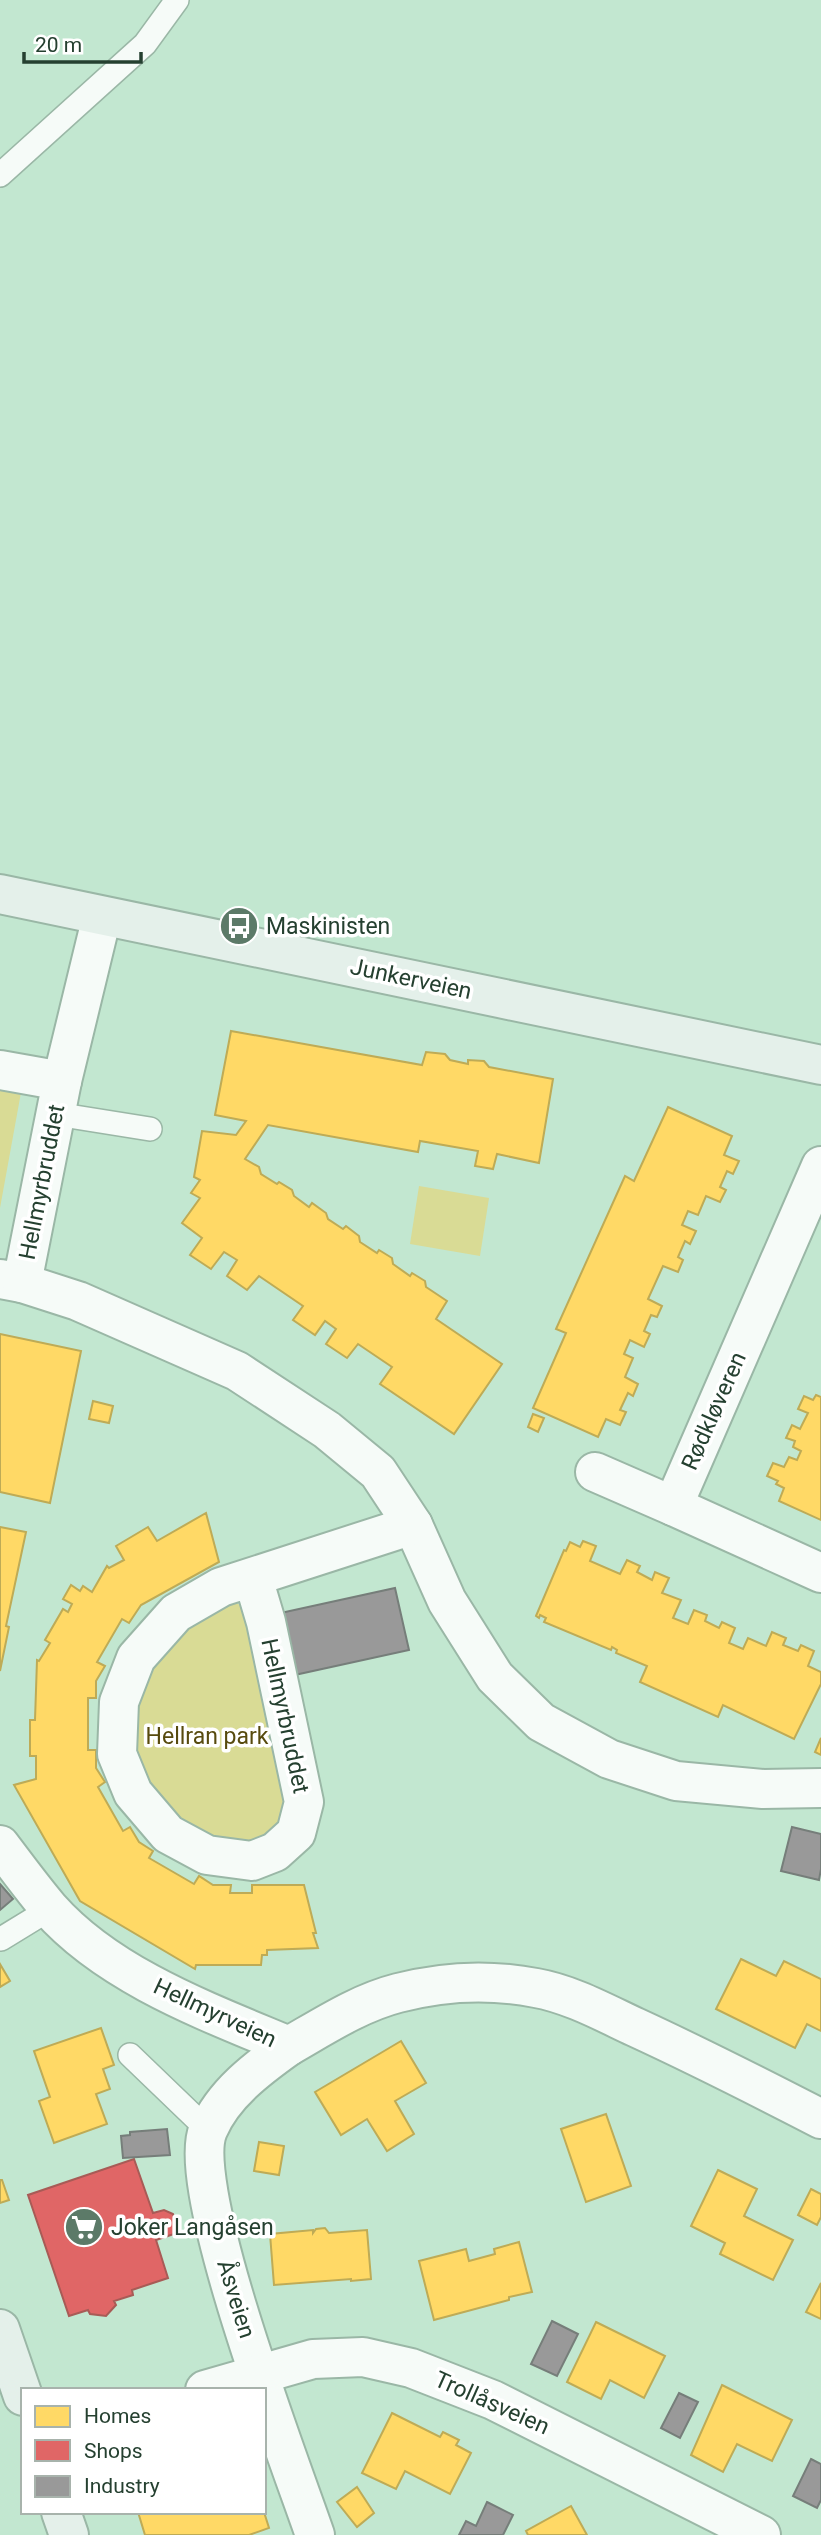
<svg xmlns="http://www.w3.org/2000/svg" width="821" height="2535" font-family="Roboto,sans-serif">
<rect width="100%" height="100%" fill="#c2e7d0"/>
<!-- green -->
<g fill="#d9db95">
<path d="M 0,1082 L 22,1087 L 0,1208 Z"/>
<path d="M 419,1186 L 489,1198 L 480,1256 L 410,1244 Z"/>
<path d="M 235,1601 L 247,1612 L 289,1814 L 274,1834 L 245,1847 L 210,1845 L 153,1798 L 133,1745 L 133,1702 L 168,1638 Z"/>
</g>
<!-- homes -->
<g fill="#ffd966" stroke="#beab56" stroke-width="2">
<path d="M 231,1031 L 422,1065 L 426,1052 L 445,1054 L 450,1060 L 468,1064 L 468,1060 L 484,1061 L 489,1067 L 553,1079 L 539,1163 L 497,1154 L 493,1169 L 475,1166 L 478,1151 L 420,1141 L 418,1152 L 268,1125 L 245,1159 L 259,1167 L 261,1174 L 277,1184 L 279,1182 L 292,1190 L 294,1196 L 309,1207 L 312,1203 L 326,1213 L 328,1219 L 343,1229 L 346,1226 L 359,1236 L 360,1242 L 377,1253 L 379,1250 L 392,1258 L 393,1264 L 410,1276 L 412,1273 L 425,1281 L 426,1287 L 447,1301 L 436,1319 L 502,1364 L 454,1434 L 380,1384 L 392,1367 L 358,1344 L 347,1358 L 326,1344 L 336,1329 L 325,1321 L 315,1335 L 293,1320 L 303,1306 L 259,1276 L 247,1290 L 227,1276 L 237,1260 L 224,1252 L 211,1269 L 190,1255 L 202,1238 L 182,1223 L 200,1198 L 191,1193 L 200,1180 L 194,1177 L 202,1131 L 236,1135 L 246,1121 L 215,1115 Z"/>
<path d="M 668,1107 L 732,1136 L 724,1155 L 739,1161 L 733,1174 L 727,1171 L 720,1187 L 726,1190 L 720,1202 L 706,1196 L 698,1215 L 688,1211 L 682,1225 L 696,1231 L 690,1244 L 685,1241 L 678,1257 L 683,1260 L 678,1272 L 663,1266 L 648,1299 L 662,1306 L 657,1317 L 651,1315 L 644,1331 L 650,1334 L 644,1347 L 630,1340 L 624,1354 L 633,1358 L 625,1377 L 638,1384 L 633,1396 L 628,1393 L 620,1410 L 626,1412 L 620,1425 L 606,1419 L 598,1437 L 533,1408 L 566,1333 L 556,1329 L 625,1176 L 634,1181 Z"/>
<path d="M 0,1334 L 81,1351 L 50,1503 L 0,1492 Z"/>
<path d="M 816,1395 L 821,1397 L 821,1520 L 779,1501 L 784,1488 L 776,1484 L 778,1481 L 767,1476 L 773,1463 L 784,1467 L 789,1457 L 797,1460 L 801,1451 L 793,1447 L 795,1441 L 786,1438 L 792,1425 L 800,1429 L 808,1413 L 798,1409 L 804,1396 L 813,1400 Z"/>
<path d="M 93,1401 L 113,1406 L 109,1423 L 89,1419 Z"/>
<path d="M 533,1414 L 544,1418 L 538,1432 L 528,1427 Z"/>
<path d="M 206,1513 L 219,1562 L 141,1605 L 129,1623 L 122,1619 L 97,1662 L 105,1666 L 96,1681 L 96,1698 L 88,1698 L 88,1750 L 96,1750 L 96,1768 L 105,1782 L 98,1787 L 123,1831 L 130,1827 L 139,1842 L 153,1851 L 149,1858 L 194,1884 L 199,1876 L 213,1885 L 231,1885 L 230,1893 L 252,1893 L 252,1885 L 304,1885 L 316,1933 L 313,1933 L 318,1948 L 267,1950 L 267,1955 L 262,1955 L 261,1965 L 196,1965 L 195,1969 L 80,1901 L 14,1785 L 36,1779 L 36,1756 L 30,1756 L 30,1720 L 35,1720 L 37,1660 L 39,1661 L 50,1643 L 45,1640 L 63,1609 L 68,1612 L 72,1604 L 63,1599 L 71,1585 L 80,1591 L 83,1586 L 92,1592 L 107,1566 L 109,1568 L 124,1560 L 116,1546 L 148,1527 L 157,1541 Z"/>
<path d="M 0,1527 L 26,1532 L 6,1626 L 9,1627 L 0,1671 Z"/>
<path d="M 583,1541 L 596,1546 L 590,1561 L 620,1574 L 627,1560 L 640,1566 L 637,1572 L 652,1580 L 655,1572 L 669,1578 L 662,1593 L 681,1600 L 673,1618 L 688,1624 L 694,1610 L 707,1615 L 705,1621 L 719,1628 L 722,1622 L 735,1628 L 729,1643 L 743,1649 L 748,1638 L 766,1646 L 772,1632 L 786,1638 L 783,1645 L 798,1651 L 801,1645 L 814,1651 L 808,1666 L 821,1672 L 821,1684 L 794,1739 L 723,1705 L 718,1717 L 640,1682 L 647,1666 L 616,1653 L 617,1650 L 612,1647 L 611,1650 L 544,1622 L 546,1618 L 540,1615 L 539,1618 L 536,1616 L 564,1550 L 566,1551 L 570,1542 L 580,1547 Z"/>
<path d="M 821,1738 L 821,1755 L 815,1752 Z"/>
<path d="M 741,1959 L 776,1976 L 784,1961 L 821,1979 L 821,2031 L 807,2024 L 795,2048 L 716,2009 Z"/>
<path d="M 0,1964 L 10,1981 L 0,1987 Z"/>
<path d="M 101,2028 L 114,2065 L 103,2069 L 110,2089 L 96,2094 L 107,2124 L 54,2143 L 39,2101 L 50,2097 L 34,2051 Z"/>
<path d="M 401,2041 L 426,2083 L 395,2101 L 414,2134 L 387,2151 L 367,2119 L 341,2135 L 315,2092 Z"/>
<path d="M 606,2114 L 631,2186 L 586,2202 L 561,2129 Z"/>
<path d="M 259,2142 L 284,2146 L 279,2175 L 254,2171 Z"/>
<path d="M 718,2170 L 757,2189 L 744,2216 L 793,2240 L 773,2280 L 720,2254 L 725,2243 L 691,2226 Z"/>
<path d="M 0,2180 L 2,2180 L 9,2200 L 0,2203 Z"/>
<path d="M 811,2189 L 821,2194 L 821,2217 L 817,2225 L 798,2215 Z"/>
<path d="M 325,2228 L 329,2233 L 367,2230 L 371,2279 L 351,2281 L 351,2279 L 274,2285 L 270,2234 L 313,2230 L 313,2233 L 316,2229 Z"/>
<path d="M 519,2242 L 532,2292 L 509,2297 L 509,2300 L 434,2320 L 419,2261 L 466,2249 L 469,2261 L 495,2254 L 494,2249 Z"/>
<path d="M 821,2283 L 821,2319 L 806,2312 Z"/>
<path d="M 596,2322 L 665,2356 L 644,2398 L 610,2380 L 601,2399 L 567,2382 Z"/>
<path d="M 722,2385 L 792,2420 L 772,2461 L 737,2444 L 723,2472 L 691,2455 Z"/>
<path d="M 392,2413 L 440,2437 L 443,2432 L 459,2440 L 456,2445 L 471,2453 L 450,2494 L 405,2471 L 396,2489 L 362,2473 Z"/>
<path d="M 357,2487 L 374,2513 L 357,2527 L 337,2502 Z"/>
<path d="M 571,2506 L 587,2535 L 528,2535 L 526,2531 Z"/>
<path d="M 138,2512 L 264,2512 L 269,2528 L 249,2535 L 145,2535 Z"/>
</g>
<!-- shops -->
<path fill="#e06666" stroke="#a85b56" stroke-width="2" d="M 134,2159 L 153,2213 L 164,2210 L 173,2214 L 177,2227 L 174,2234 L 156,2240 L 168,2278 L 132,2290 L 133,2295 L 114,2301 L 116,2305 L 106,2316 L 90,2314 L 88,2310 L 69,2316 L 28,2195 Z"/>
<!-- industry -->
<g fill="#999" stroke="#767e7a" stroke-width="2">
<path d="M 395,1588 L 409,1650 L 290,1676 L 276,1614 Z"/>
<path d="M 792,1827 L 821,1834 L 821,1869 L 819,1880 L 781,1871 Z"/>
<path d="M 0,1884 L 13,1899 L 0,1910 Z"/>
<path d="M 167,2129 L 170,2155 L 123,2158 L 121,2136 L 130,2135 L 130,2132 Z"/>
<path d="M 552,2321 L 578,2334 L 557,2376 L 531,2364 Z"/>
<path d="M 679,2393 L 698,2402 L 680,2438 L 661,2428 Z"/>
<path d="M 811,2459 L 821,2464 L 821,2500 L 817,2508 L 793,2496 Z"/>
<path d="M 487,2502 L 513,2515 L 503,2535 L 459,2535 L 466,2521 L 476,2526 Z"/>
</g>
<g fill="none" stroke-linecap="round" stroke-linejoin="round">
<!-- lane casing -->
<g stroke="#9ab7a6" stroke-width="26">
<g id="lane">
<path d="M 0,175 L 145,44 L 177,0"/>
<path d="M 56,1114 L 150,1129"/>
<path d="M 1,1939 L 50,1909"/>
<path d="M 130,2055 L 208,2130"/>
</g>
</g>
<!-- street casing -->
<g stroke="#9ab7a6" stroke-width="42">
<g id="street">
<path d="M 0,1070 L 62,1081 L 22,1283 L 0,1279"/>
<path d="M 62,1081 L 102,916"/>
<path d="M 821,1166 L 673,1506 L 821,1573"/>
<path d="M 22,1283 L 78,1301 L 237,1371 L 327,1430 L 378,1472 L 413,1525 L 447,1601 L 495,1677 L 541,1722 L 609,1759 L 676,1781 L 763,1789 L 821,1788"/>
<path d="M 595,1472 L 673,1506"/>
<path d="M 253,1578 L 266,1622 L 304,1802 L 296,1833 L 275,1852 L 252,1861 L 207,1855 L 168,1834 L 133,1793 L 117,1754 L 119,1702 L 136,1658 L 176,1613 L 221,1587 L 413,1525"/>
<path d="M 0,1845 C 16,1866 32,1888 49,1908 C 109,1976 208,2012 289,2046 C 324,2026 359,2003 398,1993 C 444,1981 490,1979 536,1988 C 570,1994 603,2012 635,2027 C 698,2056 759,2087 821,2119"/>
<path d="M 289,2046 C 258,2068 223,2094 208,2130 C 184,2187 291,2465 315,2535"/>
<path d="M 205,2390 L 313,2359 L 363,2357 L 411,2368 L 493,2400 L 761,2535"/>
</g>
</g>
<!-- secondary casing -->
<g stroke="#9ab7a6" stroke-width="42">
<g id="secondary">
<path d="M 0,894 L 821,1065"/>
<path d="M 0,2329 L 23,2396"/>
<path d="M 61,2512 L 69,2535"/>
</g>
</g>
<!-- lane -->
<use href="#lane" stroke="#f6fbf8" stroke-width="23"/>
<!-- street -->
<use href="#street" stroke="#f6fbf8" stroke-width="38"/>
<!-- secondary -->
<use href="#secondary" stroke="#e4f0ea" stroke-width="38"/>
</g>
<!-- icons -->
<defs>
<g id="bus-disc" transform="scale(2.0125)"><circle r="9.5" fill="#5c7a68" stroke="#fff"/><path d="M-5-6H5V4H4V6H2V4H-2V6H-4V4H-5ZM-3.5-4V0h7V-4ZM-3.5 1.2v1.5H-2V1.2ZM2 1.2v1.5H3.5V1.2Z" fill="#fff"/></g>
<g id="supermarket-disc" transform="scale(2.0125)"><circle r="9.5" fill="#5c7a68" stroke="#fff"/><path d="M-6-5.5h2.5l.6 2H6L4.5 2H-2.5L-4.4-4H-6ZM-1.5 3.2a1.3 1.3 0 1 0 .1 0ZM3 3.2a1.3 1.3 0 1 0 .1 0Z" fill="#fff"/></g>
</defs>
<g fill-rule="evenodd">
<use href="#bus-disc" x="239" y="926"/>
<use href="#supermarket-disc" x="84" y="2227"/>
</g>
<g text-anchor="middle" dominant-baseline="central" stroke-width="7" stroke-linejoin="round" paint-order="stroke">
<!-- poi labels -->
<g font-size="23" fill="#254030" stroke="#fff" text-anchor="start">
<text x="266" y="926">Maskinisten</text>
<text x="111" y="2227">Joker Langåsen</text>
</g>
<!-- street labels -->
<g font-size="23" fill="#254030" stroke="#fff">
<text transform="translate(411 979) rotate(12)">Junkerveien</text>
<text transform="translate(42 1182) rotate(-79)">Hellmyrbruddet</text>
<text transform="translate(714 1411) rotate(-66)">Rødkløveren</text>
<text transform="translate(285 1716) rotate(78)">Hellmyrbruddet</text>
<text transform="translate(215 2013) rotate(25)">Hellmyrveien</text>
<text transform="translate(236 2299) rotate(73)">Åsveien</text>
<text transform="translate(492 2403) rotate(24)">Trollåsveien</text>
</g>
<!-- park labels -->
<g font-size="23" fill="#574a0e" stroke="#fff">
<text x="207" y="1736">Hellran park</text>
</g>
</g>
<!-- legend -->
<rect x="21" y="2388" width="245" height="126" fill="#ffffff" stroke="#a8b3ac" stroke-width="2"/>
<rect x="35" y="2406" width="35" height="21" fill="#ffd966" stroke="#a8b3ac" stroke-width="2"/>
<text x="84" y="2423" font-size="21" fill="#254030">Homes</text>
<rect x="35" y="2440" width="35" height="21" fill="#e06666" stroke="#a8b3ac" stroke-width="2"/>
<text x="84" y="2458" font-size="21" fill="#254030">Shops</text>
<rect x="35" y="2476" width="35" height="21" fill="#999999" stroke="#a8b3ac" stroke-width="2"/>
<text x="84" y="2493" font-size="21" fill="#254030">Industry</text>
<!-- scale -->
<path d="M24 52v10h117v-10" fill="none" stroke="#254030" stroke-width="3.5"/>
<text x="35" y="52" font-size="21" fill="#254030" stroke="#ffffff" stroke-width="5" paint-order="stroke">20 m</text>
</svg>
